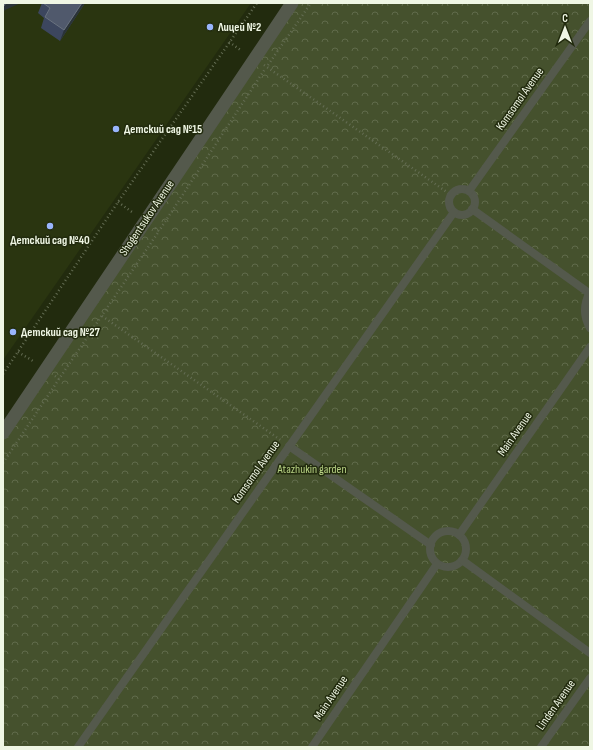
<svg xmlns="http://www.w3.org/2000/svg" width="593" height="750" font-family="'Sofia Sans Condensed',sans-serif">
<defs>
<pattern id="forest-crowns" width="20" height="18" patternUnits="userSpaceOnUse"><rect width="20" height="18" fill="#45512d"/><path d="M2 6a3 3 0 1 1 6 0M12 15a3 3 0 1 1 6 0" fill="none" stroke="#606b4b"/></pattern>
</defs>
<rect width="100%" height="100%" fill="#222b0e"/>
<!-- built -->
<path fill="#2a3510" d="M 3,3 L 251,3 L 3,360 Z"/>
<!-- forest -->
<path fill="url(#forest-crowns)" d="M 292,3 L 590,3 L 590,747 L 3,747 L 3,433 Z"/>
<g fill="none" stroke-linecap="round" stroke-linejoin="round">
<!-- path -->
<g stroke="#646d53" stroke-width="2.5" stroke-dasharray="1 3" stroke-linecap="butt">
<path d="M 229,42 L 242,51"/>
<path d="M 264,65 L 451,195"/>
<path d="M 268,65 L 311,3"/>
<path d="M 118,202 L 132,212"/>
<path d="M 155,228 L 159,231 L 265,69"/>
<path d="M 102,316 L 282,441"/>
<path d="M 18,352 L 33,361"/>
<path d="M 3,374 L 118,202 L 257,3"/>
<path d="M 55,376 L 59,379 L 159,231"/>
<path d="M 3,463 L 59,379"/>
</g>
<!-- pedestrian -->
<g stroke="#54594c" stroke-width="8">
<circle cx="462" cy="202" r="13"/>
<path d="M 469,191 L 590,21"/>
<path d="M 472,209 L 589,293"/>
<path d="M 590,292 C 583,305 583,316 590,328"/>
<path d="M 289,446 L 431,545"/>
<circle cx="448" cy="549" r="18"/>
<path d="M 459,535 L 590,347"/>
<path d="M 462,560 L 590,653"/>
<path d="M 78,747 L 454,212"/>
<path d="M 312,747 L 437,564"/>
<path d="M 541,747 L 590,678"/>
</g>
<!-- tertiary -->
<path stroke="#54594c" stroke-width="13" d="M 3,433 L 292,3"/>
</g>
<!-- wall -->
<path fill="#3c465e" d="M 42,3 L 85,3 L 60,41 L 41,28 L 44,18 L 38,13 Z"/>
<!-- shaded-wall -->
<g fill="#2a3338">
<path d="M 6,3 L 21,3 L 5,10 L 3,12 L 3,7 Z"/>
<path d="M 82,3 L 85,3 L 60,41 L 64,30 Z"/>
</g>
<!-- building -->
<g fill="#50596c" stroke="#69727f">
<path d="M 3,3 L 6,3 L 3,7 Z"/>
<path d="M 43,3 L 82,3 L 64,30 L 45,17 L 50,8 Z"/>
</g>
<!-- markers -->
<g fill="#99b5fd" stroke="#222b0e" stroke-width="1.5">
<circle cx="210" cy="27" r="4"/>
<circle cx="116" cy="129" r="4"/>
<circle cx="50" cy="226" r="4"/>
<circle cx="13" cy="332" r="4"/>
</g>
<g text-anchor="middle" dominant-baseline="central" stroke-width="3" stroke-linejoin="round" paint-order="stroke">
<!-- poi labels -->
<g font-size="12" font-weight="bold" fill="#eff6e4" stroke="#222b0e" text-anchor="start">
<text x="218" y="27">Лицей №2</text>
<text x="124" y="129">Детский сад №15</text>
<text x="50" y="240" text-anchor="middle">Детский сад №40</text>
<text x="21" y="332">Детский сад №27</text>
</g>
<!-- street labels -->
<g font-size="12" fill="#eff6e4" stroke="#222b0e">
<text transform="translate(520 99) rotate(-55)">Komsomol Avenue</text>
<text transform="translate(147 218) rotate(-56)">Shogentsukov Avenue</text>
<text transform="translate(515 434) rotate(-55)">Main Avenue</text>
<text transform="translate(256 472) rotate(-55)">Komsomol Avenue</text>
<text transform="translate(331 698) rotate(-56)">Main Avenue</text>
<text transform="translate(556 705) rotate(-55)">Linden Avenue</text>
</g>
<!-- park labels -->
<g font-size="12" fill="#b7d184" stroke="#222b0e">
<text x="312" y="469">Atazhukin garden</text>
</g>
</g>
<!-- border -->
<rect width="593" height="750" fill="none" stroke="#eff6e4" stroke-width="8"/>
<!-- north arrow -->
<g transform="translate(565 28)" stroke="#222b0e" stroke-width="3" paint-order="stroke">
<path d="M0-3L7 15L0 10L-7 15Z" fill="#eff6e4"/>
<text y="-6" font-size="11" font-weight="bold" text-anchor="middle" fill="#eff6e4">С</text>
</g>
</svg>
